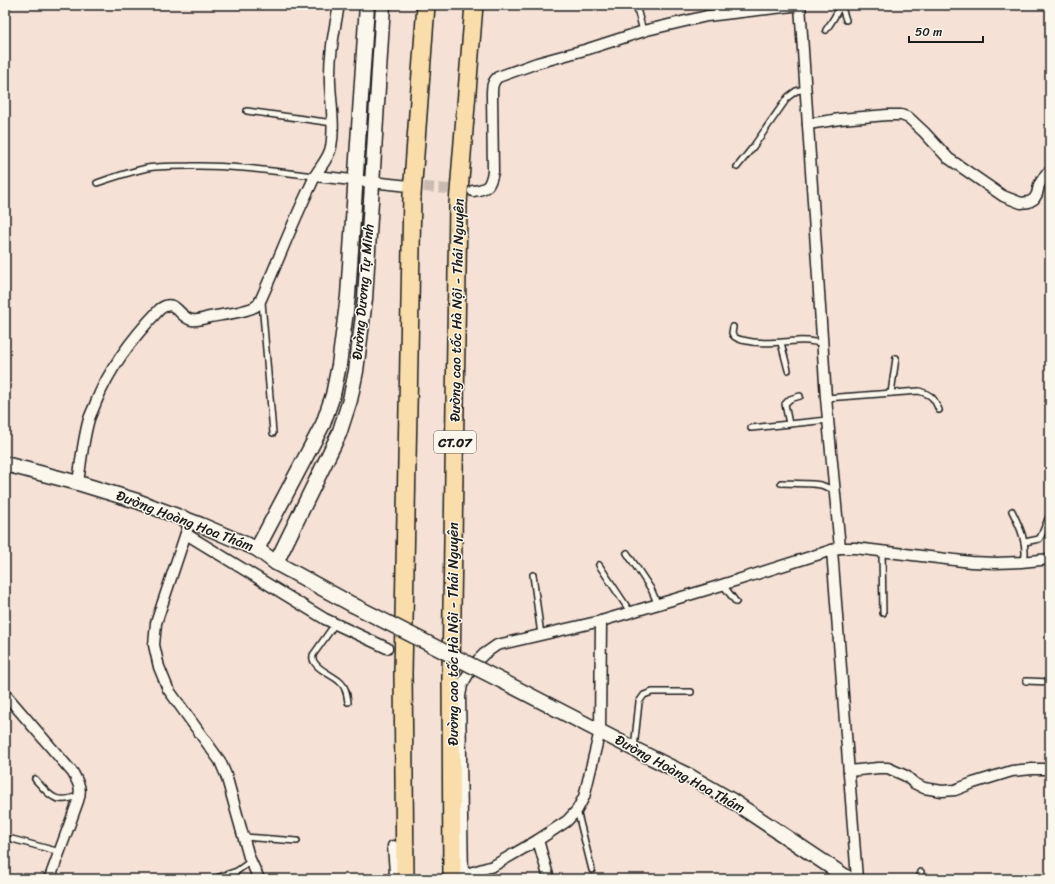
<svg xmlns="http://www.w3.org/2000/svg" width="1055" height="884" font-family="Sriracha,sans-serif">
<rect width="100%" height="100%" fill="#f5e1d6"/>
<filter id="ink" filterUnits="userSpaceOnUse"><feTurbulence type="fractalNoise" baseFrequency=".025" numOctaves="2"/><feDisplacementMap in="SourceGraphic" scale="8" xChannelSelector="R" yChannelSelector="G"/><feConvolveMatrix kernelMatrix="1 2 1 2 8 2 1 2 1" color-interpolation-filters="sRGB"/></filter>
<g filter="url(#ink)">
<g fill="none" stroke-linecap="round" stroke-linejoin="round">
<!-- street-tunnel -->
<path stroke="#cabab1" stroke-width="10" stroke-dasharray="10 5" stroke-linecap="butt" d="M 409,186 L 463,190"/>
<!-- lane casing -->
<g stroke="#1c1c1c" stroke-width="8">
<g id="lane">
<path d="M 636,5 L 643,31"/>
<path d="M 841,5 L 846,20"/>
<path d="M 826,30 C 831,23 837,14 840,5"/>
<path d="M 247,111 L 333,123"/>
<path d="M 737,167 L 753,147 L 788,97 L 796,91 L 805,89"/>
<path d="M 97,183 C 114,177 130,172 147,168 C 161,166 176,166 190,166 C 232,165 273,171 315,176"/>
<path d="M 262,302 L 273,433"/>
<path d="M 733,327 C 733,327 732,333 732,333 C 733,337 738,339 742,340 C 761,345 779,342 797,341 C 806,340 814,342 822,343"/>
<path d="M 781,343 L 788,370"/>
<path d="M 891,393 L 896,358"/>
<path d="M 826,398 L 919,391 C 932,395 934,398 939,410"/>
<path d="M 789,424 L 785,404 L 790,399 L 800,396"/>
<path d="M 751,428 L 828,420"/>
<path d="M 781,483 L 813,484 L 821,485 L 834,490"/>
<path d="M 1012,511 C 1020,527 1028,544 1024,562"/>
<path d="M 1025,542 L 1039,539 L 1041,536 L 1050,514"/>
<path d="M 882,551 L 883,613"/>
<path d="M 627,553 L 651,589 L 658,605"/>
<path d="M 599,565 L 631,613"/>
<path d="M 533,575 L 541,635"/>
<path d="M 723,585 L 736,602"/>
<path d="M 335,624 L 313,655 C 310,667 333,675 340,682 C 346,687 347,695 348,702"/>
<path d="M 1026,681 L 1050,682"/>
<path d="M 634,749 L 639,702 L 644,695 L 652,692 L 691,692"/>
<path d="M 35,779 C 49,795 56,806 79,795"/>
<path d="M 577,810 L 592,870"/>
<path d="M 244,837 L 297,841"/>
<path d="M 12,839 L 60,852"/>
<path d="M 213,879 L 237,871 L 251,861"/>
<path d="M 919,879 L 921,872"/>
</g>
</g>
<!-- street casing -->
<g stroke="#1c1c1c" stroke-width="13">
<g id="street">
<path d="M 800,5 L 826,398 L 840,548"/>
<path d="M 808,124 L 840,119 L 887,115 L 901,115 L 909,118 L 924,132 L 948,158 L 1003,196 L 1021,203 L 1029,202 L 1034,199 L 1037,194 L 1039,185 L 1046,174 L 1050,172"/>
<path d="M 315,176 L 409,186"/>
<path d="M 473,191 C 488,189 490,186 493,172 L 492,95 C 492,87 492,82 498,77 L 537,63 L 588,49 L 647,30 L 707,16 L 801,5"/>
<path d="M 78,483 C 81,461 83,440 89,419 C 91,413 94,408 96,402 C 110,367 134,336 160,309 C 176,297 179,318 192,320 C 198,321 204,318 210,317 C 220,315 248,312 256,306 C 258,305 260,301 261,299 C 278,261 292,224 310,187 C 312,183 313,180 315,176 C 320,167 329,158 331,147 C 335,126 331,105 330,83 C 329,56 334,31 339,5"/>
<path d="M 190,521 L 156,623 L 154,645 L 159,667 L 168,689 L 220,761 L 226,775 L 249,857 L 259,879"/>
<path d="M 186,534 L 325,619 L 387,648"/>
<path d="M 832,550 L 857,879"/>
<path d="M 5,694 L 73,773 C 79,784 82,789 78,801 L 51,875 L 49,879"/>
<path d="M 849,771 L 878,768 L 888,768 L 906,776 L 914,783 L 924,788 L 942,791 L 955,790 L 973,783 L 1012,771 L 1032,769 L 1050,769"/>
<path d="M 538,840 L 549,879"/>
<path d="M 393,846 L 395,872 L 393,879"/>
<path d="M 463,875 L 493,866 L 505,859 L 538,840 L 567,821 L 577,810 L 584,797 L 600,731 L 601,621"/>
<path d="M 463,879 L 460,696 L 462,685 L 474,664 L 484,654 L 497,645 L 601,621 L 709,589 L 832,550 L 840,548 L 855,548 L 971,562 L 996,563 L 1021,562 L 1050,559"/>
</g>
</g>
<!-- secondary casing -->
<g stroke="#1c1c1c" stroke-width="17">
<g id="secondary">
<path d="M 5,464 L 78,483 L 137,501 L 201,525 L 257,549 L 276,563 L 353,605"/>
<path d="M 257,549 L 323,424 L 333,395 L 339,365 L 348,296 L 367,5"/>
<path d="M 276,563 L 339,434 L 350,400 L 356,371 L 365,299 L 383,5"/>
<path d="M 504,682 L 634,749 L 691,777 L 731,800 L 849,879"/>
</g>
</g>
<!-- highway casing -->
<g stroke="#1c1c1c" stroke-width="20">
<g id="highway">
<path d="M 405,879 L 403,673 L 412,195 L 426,5"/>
<path d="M 452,879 L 451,676 L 458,204 L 474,5"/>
</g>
</g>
<!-- lane -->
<use href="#lane" stroke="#fbf7ec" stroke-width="5"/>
<!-- street -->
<use href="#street" stroke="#fbf7ec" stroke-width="10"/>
<!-- secondary -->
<use href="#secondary" stroke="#fbf7ec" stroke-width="14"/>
<!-- highway -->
<use href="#highway" stroke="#f9deab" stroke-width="17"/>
<!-- secondary-bridge casing -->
<g stroke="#1c1c1c" stroke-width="17" stroke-linecap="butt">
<path id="secondary-bridge" d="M 353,605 L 504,682"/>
</g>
<!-- secondary-bridge -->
<use href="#secondary-bridge" stroke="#fbf7ec" stroke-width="14"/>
</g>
</g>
<g text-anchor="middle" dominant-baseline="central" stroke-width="3" stroke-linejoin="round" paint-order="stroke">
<!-- shield labels -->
<rect fill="#fbf7ec" stroke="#5f5e5a" stroke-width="1" x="434" y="431" width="42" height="22" rx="3"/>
<g font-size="13" font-weight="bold" fill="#1c1c1c">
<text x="455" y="442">CT.07</text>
</g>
<!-- street labels -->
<g font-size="14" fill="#1c1c1c" stroke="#fbf7ec">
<text transform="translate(363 292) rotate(-85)">Đường Dương Tự Minh</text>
<text transform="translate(457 310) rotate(-89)">Đường cao tốc Hà Nội - Thái Nguyên</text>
<text transform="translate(185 521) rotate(21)">Đường Hoàng Hoa Thám</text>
<text transform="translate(453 634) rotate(-90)">Đường cao tốc Hà Nội - Thái Nguyên</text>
<text transform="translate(680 774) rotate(29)">Đường Hoàng Hoa Thám</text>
</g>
</g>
<!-- margin -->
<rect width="1055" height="884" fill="none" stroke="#fbf7ec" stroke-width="20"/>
<rect x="10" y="10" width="1035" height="864" fill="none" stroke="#1c1c1c" stroke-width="1.5" filter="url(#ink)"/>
<!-- scale -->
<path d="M909 36v6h74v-6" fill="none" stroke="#1c1c1c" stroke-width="2"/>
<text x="915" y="36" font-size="12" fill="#1c1c1c" stroke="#fbf7ec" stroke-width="3" paint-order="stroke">50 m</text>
</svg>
